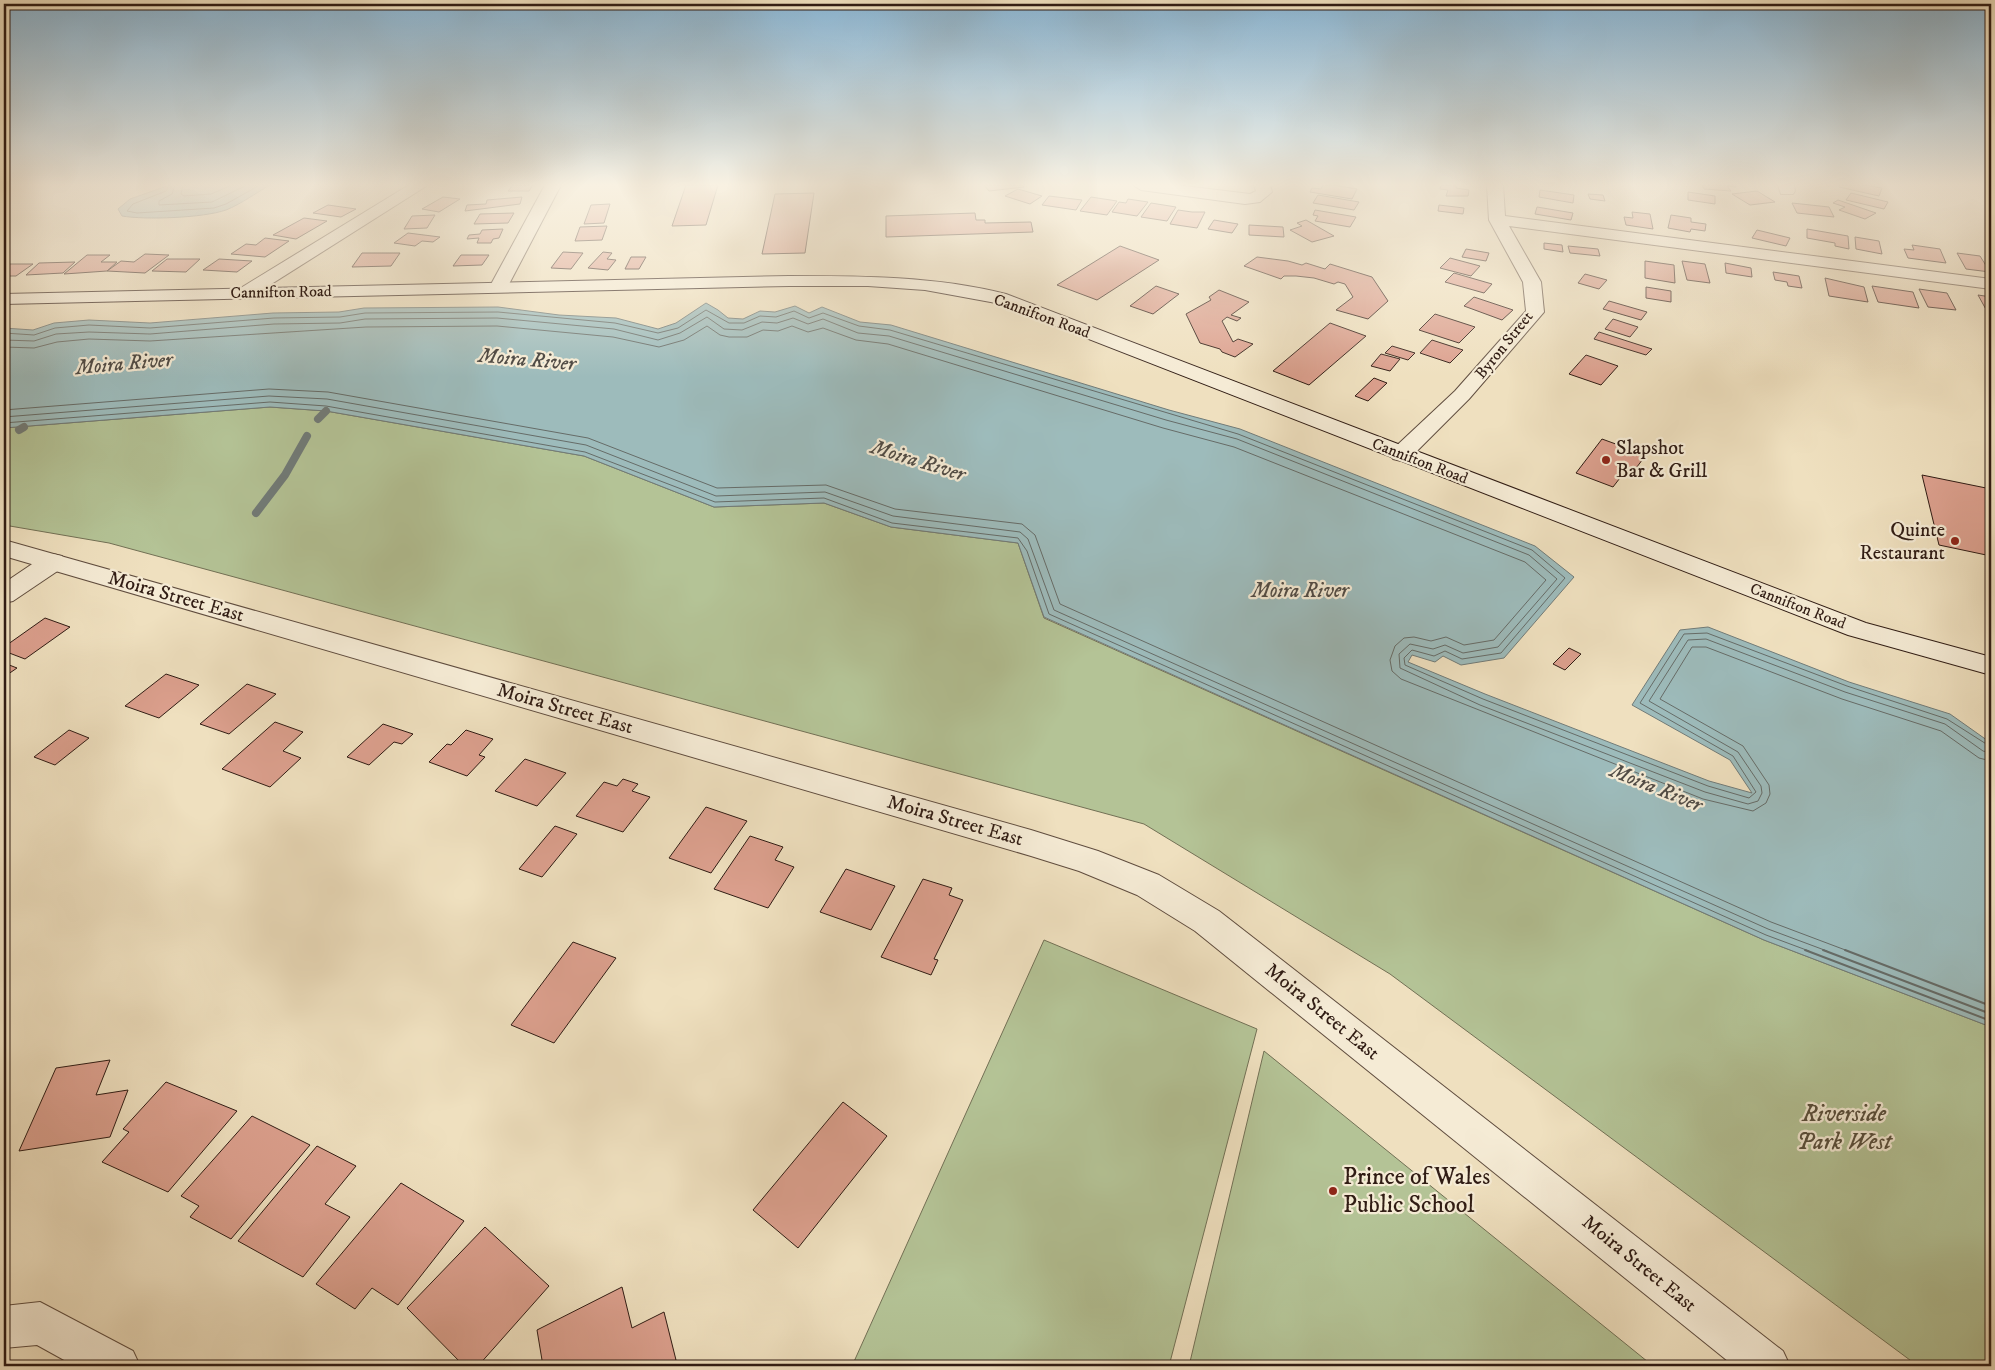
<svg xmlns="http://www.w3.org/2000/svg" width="1995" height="1370" font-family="'IM FELL DW Pica',serif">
<rect width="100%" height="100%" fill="#efe0bf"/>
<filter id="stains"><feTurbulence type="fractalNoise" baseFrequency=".004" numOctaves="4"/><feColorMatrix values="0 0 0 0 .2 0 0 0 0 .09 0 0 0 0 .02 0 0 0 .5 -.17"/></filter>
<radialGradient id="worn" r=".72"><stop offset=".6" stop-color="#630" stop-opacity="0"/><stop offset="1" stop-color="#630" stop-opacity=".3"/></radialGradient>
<!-- green -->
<g fill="#b4c396" stroke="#727055">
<path d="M 270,407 L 326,411 L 584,456 L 714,507 L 824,503 L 891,527 L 1018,543 L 1044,618 L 1764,940 L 1991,1027 L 1991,1366 L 1918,1366 L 1390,974 L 1144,824 L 109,543 L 4,525 L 4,428 Z"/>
<path d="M 1044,940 L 1257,1029 L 1169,1366 L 852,1366 Z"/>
<path d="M 1264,1051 L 1653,1366 L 1189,1366 Z"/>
</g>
<!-- water -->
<g fill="#9dbbbb" stroke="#717b78">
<path d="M 170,185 L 270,185 C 256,193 241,204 226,210 C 203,218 145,220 122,216 L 118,209 L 130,199 Z"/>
<path d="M 706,303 L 718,310 L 728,318 L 743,319 L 760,311 L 775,312 L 795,306 L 809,313 L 822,307 L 860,322 L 891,325 L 1169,410 L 1240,429 L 1535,546 L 1574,577 L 1504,658 L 1461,665 L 1443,656 L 1435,662 L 1412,655 L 1408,662 L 1485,694 L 1709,781 L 1752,793 L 1730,760 L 1632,705 L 1680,630 L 1708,627 L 1849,682 L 1950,714 L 1991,743 L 1991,1027 L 1764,940 L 1044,617 L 1018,543 L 891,527 L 824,503 L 714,507 L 584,456 L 326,411 L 270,407 L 4,428 L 4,328 L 33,330 L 54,323 L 89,320 L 150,323 L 273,313 L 339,312 L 364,308 L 498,307 L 559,315 L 616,318 L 658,329 L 676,323 Z"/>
</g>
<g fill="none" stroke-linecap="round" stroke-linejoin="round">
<!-- shore-far1 -->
<g stroke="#666c68" stroke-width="1">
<path d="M 169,185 L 166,191 L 133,204 L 127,211 L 137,213 L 214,208 L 226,204 L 260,185"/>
<path d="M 175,185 L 172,194 L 159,201 L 159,205 L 212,202 L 247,185"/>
<path d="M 183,185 L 181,194 L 184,196 L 211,194 L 232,185"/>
<path d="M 4,333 L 34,335 L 55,328 L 89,325 L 150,328 L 274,318 L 340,317 L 365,313 L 498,312 L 615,323 L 658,333 L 678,328 L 706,310 L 729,323 L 744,323 L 760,316 L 776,317 L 794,311 L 809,318 L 823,313 L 859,326 L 890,330 L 1238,434 L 1532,550 L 1565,578 L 1501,653 L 1462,659 L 1445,651 L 1434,656 L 1412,650 L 1404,658 L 1405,665 L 1483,699 L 1708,786 L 1749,798 L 1756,792 L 1733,756 L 1640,703 L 1684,634 L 1707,633 L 1847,686 L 1947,719 L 1991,747"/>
<path d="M 4,340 L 34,341 L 56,334 L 89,332 L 150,334 L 274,324 L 340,323 L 365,319 L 497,318 L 614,329 L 658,340 L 680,333 L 707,317 L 724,329 L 742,330 L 762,322 L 777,323 L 793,318 L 808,324 L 823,319 L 858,333 L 889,336 L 1166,420 L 1237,439 L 1529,555 L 1557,579 L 1498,647 L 1463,653 L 1445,645 L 1433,649 L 1410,644 L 1399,654 L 1400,668 L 1480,705 L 1705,792 L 1748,804 L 1758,801 L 1762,793 L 1761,786 L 1738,752 L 1649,701 L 1688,640 L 1706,639 L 1845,692 L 1945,724 L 1983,751 L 1991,753"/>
<path d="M 4,347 L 34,348 L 57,342 L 89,339 L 150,341 L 366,327 L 497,326 L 613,337 L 659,347 L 684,340 L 707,326 L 720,335 L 729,337 L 747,337 L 763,330 L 778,331 L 792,326 L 808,332 L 823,328 L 856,340 L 888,344 L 1163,428 L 1234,447 L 1525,562 L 1546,580 L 1494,640 L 1464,645 L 1446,637 L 1431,641 L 1414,637 L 1404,638 L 1395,646 L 1390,660 L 1392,671 L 1401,679 L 1703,799 L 1753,811 L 1766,803 L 1770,794 L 1769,785 L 1743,746 L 1660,699 L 1692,647 L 1706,647 L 1842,699 L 1941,731 L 1979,758 L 1991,761"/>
<path d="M 4,410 L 269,389 L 328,392 L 588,438 L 717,488 L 826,485 L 895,509 L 1022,524 L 1035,535 L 1060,604 L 1771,922 L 1848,951"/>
<path d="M 4,417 L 269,396 L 327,399 L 586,445 L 716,496 L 825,492 L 893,516 L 1020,532 L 1028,539 L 1054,610 L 1768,929 L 1827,951"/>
<path d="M 4,423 L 270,402 L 326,406 L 585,452 L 715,502 L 824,498 L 892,523 L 1018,538 L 1027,551 L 1049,614 L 1766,935 L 1809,951"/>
</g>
<!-- shore -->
<g stroke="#666c68" stroke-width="2">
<path d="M 1805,950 L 1991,1021"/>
<path d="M 1823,950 L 1991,1014"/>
<path d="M 1845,950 L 1991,1006"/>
</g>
<!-- stream -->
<g stroke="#717b78" stroke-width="8">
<path d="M 318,419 L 326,411"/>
<path d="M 19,430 L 24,427"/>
<path d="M 256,513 L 285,475 L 307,436"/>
</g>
</g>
<!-- building -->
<g fill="#dca08e" stroke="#301c14">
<path d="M 513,185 L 533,185 L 529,191 L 508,191 Z"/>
<path d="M 686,185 L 718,185 L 706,225 L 672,226 Z"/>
<path d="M 984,185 L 1022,185 L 1024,187 L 989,191 Z"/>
<path d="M 1323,185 L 1333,185 L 1357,189 L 1352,199 L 1310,192 L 1312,188 L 1321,189 Z"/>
<path d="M 1441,185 L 1457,186 L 1456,188 L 1469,190 L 1468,196 L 1446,196 L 1448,190 L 1440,189 Z"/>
<path d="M 1702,185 L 1735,185 L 1736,187 L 1727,186 L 1731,191 L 1704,189 Z"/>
<path d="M 1840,185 L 1865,185 L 1882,188 L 1879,196 L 1839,187 Z"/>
<path d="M 1018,189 L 1042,196 L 1030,204 L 1005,196 Z"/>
<path d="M 1540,190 L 1574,195 L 1573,203 L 1539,197 Z"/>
<path d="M 1757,191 L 1775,202 L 1750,205 L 1732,194 Z"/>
<path d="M 1688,192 L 1715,196 L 1715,204 L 1688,200 Z"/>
<path d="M 814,193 L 805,253 L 762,254 L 775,194 Z"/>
<path d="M 1851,193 L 1888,202 L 1884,209 L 1846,200 Z"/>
<path d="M 1588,194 L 1603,195 L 1605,201 L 1590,199 Z"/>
<path d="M 1318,195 L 1359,202 L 1354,210 L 1313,203 Z"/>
<path d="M 1049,196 L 1082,200 L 1076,210 L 1042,205 Z"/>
<path d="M 443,197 L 460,199 L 439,212 L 422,209 Z"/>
<path d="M 522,197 L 520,204 L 465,211 L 467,205 L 486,204 L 487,200 Z"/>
<path d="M 1091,197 L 1117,201 L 1107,215 L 1080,211 Z"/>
<path d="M 1128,199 L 1148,202 L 1137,216 L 1112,212 L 1119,202 L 1126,203 Z"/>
<path d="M 1838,200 L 1876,213 L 1865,219 L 1839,210 L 1845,207 L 1833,203 Z"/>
<path d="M 1151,203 L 1176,207 L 1167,221 L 1141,217 Z"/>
<path d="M 1792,203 L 1829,207 L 1834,217 L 1797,213 Z"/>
<path d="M 610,204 L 604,223 L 584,224 L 591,205 Z"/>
<path d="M 328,205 L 356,209 L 341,217 L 313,213 Z"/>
<path d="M 1439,205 L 1464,208 L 1463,214 L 1438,211 Z"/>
<path d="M 1537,207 L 1573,213 L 1571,220 L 1535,214 Z"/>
<path d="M 1178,210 L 1192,212 L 1205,212 L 1197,228 L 1170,224 Z"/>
<path d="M 1315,210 L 1356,217 L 1350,227 L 1315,221 L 1318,216 L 1313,215 Z"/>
<path d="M 1632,212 L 1650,214 L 1653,229 L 1626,225 L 1624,217 L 1633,218 Z"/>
<path d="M 514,213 L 508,223 L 474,224 L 480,214 Z"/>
<path d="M 975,213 L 976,220 L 985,220 L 985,223 L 1031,222 L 1033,232 L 886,237 L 886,216 Z"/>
<path d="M 435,215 L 427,228 L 404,229 L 412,216 Z"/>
<path d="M 1671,215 L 1691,218 L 1691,222 L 1706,224 L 1705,231 L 1691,229 L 1690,232 L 1668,228 Z"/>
<path d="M 304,218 L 327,221 L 296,239 L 273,235 Z"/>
<path d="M 1214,220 L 1238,224 L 1232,233 L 1208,229 Z"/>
<path d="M 1306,220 L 1334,236 L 1312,242 L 1290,230 L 1302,226 L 1297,223 Z"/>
<path d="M 1249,225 L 1283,227 L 1284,237 L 1249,235 Z"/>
<path d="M 607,226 L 602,240 L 575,241 L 580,227 Z"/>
<path d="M 503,229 L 499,238 L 493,239 L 491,243 L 477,243 L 479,238 L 467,239 L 469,235 L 480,234 L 482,230 Z"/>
<path d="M 1807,229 L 1848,236 L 1849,249 L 1835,246 L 1835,243 L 1807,238 Z"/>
<path d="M 1757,230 L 1790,238 L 1786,246 L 1752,238 Z"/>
<path d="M 408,233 L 440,237 L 433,242 L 422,241 L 415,246 L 394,243 Z"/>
<path d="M 1855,237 L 1879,241 L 1882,254 L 1856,249 Z"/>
<path d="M 265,238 L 289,241 L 265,257 L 231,254 L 246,244 L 256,245 Z"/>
<path d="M 1544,243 L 1562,245 L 1563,252 L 1544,249 Z"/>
<path d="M 1912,245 L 1940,249 L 1946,263 L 1908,258 L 1904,249 L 1914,250 Z"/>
<path d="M 1120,246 L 1159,260 L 1097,300 L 1057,285 Z"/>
<path d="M 1568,246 L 1598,249 L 1600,256 L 1570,253 Z"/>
<path d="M 1466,249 L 1489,253 L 1486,261 L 1462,257 Z"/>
<path d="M 563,252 L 583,253 L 571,269 L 551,268 Z"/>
<path d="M 603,252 L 612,253 L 607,259 L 616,260 L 608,270 L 588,268 Z"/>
<path d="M 362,253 L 400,253 L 391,266 L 352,267 Z"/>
<path d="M 1957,253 L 1980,256 L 1990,272 L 1966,269 Z"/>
<path d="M 145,254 L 169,255 L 145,273 L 107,271 L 121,261 L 134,262 Z"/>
<path d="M 87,255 L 110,255 L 101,262 L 117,262 L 107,271 L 64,274 Z"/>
<path d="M 461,255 L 489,255 L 482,265 L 453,266 Z"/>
<path d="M 631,257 L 646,257 L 639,269 L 625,269 Z"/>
<path d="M 1257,257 L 1288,261 L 1302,265 L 1306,263 L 1325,269 L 1330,264 L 1372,277 L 1388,301 L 1368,319 L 1336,310 L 1353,297 L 1345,284 L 1338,282 L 1334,284 L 1314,278 L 1296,276 L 1284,276 L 1281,279 L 1244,266 Z"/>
<path d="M 1450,258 L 1480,266 L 1471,276 L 1440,268 Z"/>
<path d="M 167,259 L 200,259 L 186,272 L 152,271 Z"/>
<path d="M 219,259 L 252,261 L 237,272 L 203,270 Z"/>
<path d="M 1645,261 L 1674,265 L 1675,283 L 1645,278 Z"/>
<path d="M 1682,261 L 1705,264 L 1710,283 L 1687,280 Z"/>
<path d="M 75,262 L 63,273 L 26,275 L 39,263 Z"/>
<path d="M 1725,263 L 1751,268 L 1752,277 L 1726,273 Z"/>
<path d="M 4,264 L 33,264 L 16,276 L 4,276 Z"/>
<path d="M 1773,272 L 1799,276 L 1802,288 L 1788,286 L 1787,282 L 1775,280 Z"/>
<path d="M 1454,273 L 1492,284 L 1484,293 L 1445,282 Z"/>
<path d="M 1585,274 L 1607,280 L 1599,289 L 1578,283 Z"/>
<path d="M 1825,278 L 1864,287 L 1868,302 L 1829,296 Z"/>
<path d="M 1156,286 L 1179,294 L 1153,314 L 1130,306 Z"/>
<path d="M 1872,286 L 1913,292 L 1919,308 L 1878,302 Z"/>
<path d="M 1646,287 L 1671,291 L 1671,302 L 1646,298 Z"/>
<path d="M 1919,289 L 1947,293 L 1956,310 L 1928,307 Z"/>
<path d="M 1219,290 L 1249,302 L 1231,315 L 1241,318 L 1237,321 L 1227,317 L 1222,321 L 1233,342 L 1238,339 L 1253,344 L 1235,357 L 1222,352 L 1220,349 L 1200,343 L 1186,314 L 1211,300 L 1209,297 Z"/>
<path d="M 1978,295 L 1991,297 L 1991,313 L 1988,313 Z"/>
<path d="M 1474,297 L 1513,310 L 1502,320 L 1464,306 Z"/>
<path d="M 1609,301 L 1647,312 L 1641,320 L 1603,309 Z"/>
<path d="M 1435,314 L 1475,327 L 1459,343 L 1419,330 Z"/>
<path d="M 1613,319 L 1638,327 L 1630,337 L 1605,329 Z"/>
<path d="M 1330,323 L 1366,336 L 1309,385 L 1273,371 Z"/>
<path d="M 1599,332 L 1652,349 L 1646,355 L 1594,339 Z"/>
<path d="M 1432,340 L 1463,350 L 1450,363 L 1420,353 Z"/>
<path d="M 1392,346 L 1415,353 L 1408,360 L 1385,353 Z"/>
<path d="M 1381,354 L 1400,359 L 1390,371 L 1371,366 Z"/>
<path d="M 1586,355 L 1618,366 L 1601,385 L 1569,374 Z"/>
<path d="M 1374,378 L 1387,383 L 1368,401 L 1355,396 Z"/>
<path d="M 1602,439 L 1646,455 L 1630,476 L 1623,474 L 1613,487 L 1576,473 Z"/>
<path d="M 1922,475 L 1991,489 L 1991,556 L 1939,545 Z"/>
<path d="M 45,618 L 70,627 L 25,659 L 4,651 L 4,647 Z"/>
<path d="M 1569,648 L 1581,654 L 1565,670 L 1553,664 Z"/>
<path d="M 4,663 L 17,668 L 4,677 Z"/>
<path d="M 166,674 L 199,685 L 159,718 L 125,706 Z"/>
<path d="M 247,684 L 276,694 L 229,734 L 200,724 Z"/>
<path d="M 275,722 L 303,732 L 283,751 L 301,758 L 270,787 L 222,769 Z"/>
<path d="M 383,724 L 413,734 L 402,744 L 394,742 L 369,765 L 347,757 Z"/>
<path d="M 69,730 L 89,738 L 55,765 L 34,757 Z"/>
<path d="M 466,730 L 493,739 L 479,755 L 485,757 L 467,776 L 429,762 L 447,744 L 451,745 Z"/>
<path d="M 525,759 L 566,773 L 537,806 L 495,791 Z"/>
<path d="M 623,779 L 638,784 L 632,791 L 650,797 L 623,832 L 576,816 L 604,782 L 617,786 Z"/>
<path d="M 706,807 L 747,821 L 711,873 L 669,858 Z"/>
<path d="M 555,826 L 577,834 L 542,877 L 519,869 Z"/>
<path d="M 750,836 L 783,847 L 775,860 L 794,867 L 768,908 L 714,889 Z"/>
<path d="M 846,869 L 895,886 L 871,930 L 820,912 Z"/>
<path d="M 923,879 L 952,888 L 949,895 L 963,900 L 934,959 L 938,960 L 931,975 L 881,957 Z"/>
<path d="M 573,942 L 616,958 L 554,1043 L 511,1025 Z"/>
<path d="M 110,1060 L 96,1095 L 128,1090 L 110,1137 L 19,1151 L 56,1068 Z"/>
<path d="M 166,1082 L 237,1111 L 168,1192 L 102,1162 L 129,1132 L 123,1129 Z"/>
<path d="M 843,1102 L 887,1136 L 798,1248 L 753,1210 Z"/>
<path d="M 252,1116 L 310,1145 L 231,1239 L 190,1217 L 199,1206 L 181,1196 Z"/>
<path d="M 317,1146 L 356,1166 L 325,1204 L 350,1217 L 303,1277 L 238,1241 Z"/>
<path d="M 401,1183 L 464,1221 L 398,1305 L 372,1288 L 355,1309 L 316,1284 Z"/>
<path d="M 485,1227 L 549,1286 L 478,1366 L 464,1366 L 407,1308 Z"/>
<path d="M 622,1287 L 632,1328 L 664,1312 L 676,1360 L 664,1366 L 543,1366 L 537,1330 Z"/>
</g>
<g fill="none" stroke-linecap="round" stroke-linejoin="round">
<!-- minor casing -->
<g stroke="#604d3f" stroke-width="2">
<g id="minor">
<path d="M 545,185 L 561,185 L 507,288 L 504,292 L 492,292 L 489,288 Z"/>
<path d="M 1133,185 L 1176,185 L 1250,194 L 1256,191 L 1254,185 L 1270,185 L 1272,192 L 1260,202 L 1245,204 L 1141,190 Z"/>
<path d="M 1487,185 L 1503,185 L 1505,216 L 1991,279 L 1991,289 L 1509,226 L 1541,282 L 1544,312 L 1469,399 L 1409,459 L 1401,461 L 1393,459 L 1390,454 L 1393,449 L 1455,391 L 1526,311 L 1523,282 L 1489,220 Z"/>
<path d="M 1778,185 L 1794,185 L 1795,191 L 1793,194 L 1781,194 Z"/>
<path d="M 53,554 L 62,556 L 65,562 L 62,568 L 13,601 L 4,603 L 4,583 L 44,556 Z"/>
<path d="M 40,1302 L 133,1351 L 140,1366 L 75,1366 L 37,1345 L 4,1348 L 4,1306 Z"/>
</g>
</g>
<!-- tertiary casing -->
<g stroke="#604d3f" stroke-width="2">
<g id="tertiary">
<path d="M 409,185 L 428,185 L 251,297 L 239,297 L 236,293 L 239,289 Z"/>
<path d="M 4,540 L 1031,830 L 1098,851 L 1159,875 L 1219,911 L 1783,1351 L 1790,1366 L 1734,1366 L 1195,931 L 1137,895 L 1079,871 L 1031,856 L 4,556 Z"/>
</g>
</g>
<!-- secondary casing -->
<g stroke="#301c14" stroke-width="2">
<path id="secondary" d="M 789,276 C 862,276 935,276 1006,294 L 1866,623 L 1991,657 L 1991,675 L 1848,635 L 996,303 L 925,290 L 868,286 L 789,286 L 4,304 L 4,294 Z"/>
</g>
<!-- minor -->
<use href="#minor" fill="#f5ebd5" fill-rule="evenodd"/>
<!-- tertiary -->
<use href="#tertiary" fill="#f5ebd5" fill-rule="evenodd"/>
<!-- secondary -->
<use href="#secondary" fill="#f5ebd5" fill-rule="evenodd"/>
</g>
<!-- sky -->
<linearGradient id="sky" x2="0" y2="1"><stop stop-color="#8ab7d6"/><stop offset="0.49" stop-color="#f8f1e2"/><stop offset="1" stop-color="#f8f1e2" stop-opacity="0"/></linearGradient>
<rect width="1995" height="377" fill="url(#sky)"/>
<!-- markers -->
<g fill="#8f2418" stroke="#f5ebd5" stroke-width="2">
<circle cx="1606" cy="460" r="5"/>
<circle cx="1955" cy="541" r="5"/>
<circle cx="1333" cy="1191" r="5"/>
</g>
<g text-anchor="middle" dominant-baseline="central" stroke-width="4.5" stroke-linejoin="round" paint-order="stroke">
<!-- far-street labels -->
<g font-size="16" fill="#301c14" stroke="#f5ebd5">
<text transform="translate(281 292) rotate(-1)">Cannifton Road</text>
<text transform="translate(1042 316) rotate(20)">Cannifton Road</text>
<text transform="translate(1504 345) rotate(-51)">Byron Street</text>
<text transform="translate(1420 461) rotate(21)">Cannifton Road</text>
<text transform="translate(1798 606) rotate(21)">Cannifton Road</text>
</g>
<!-- poi labels -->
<g font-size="20" fill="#301c14" stroke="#f5ebd5" text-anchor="start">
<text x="1616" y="448">Slapshot<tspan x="1616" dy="23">Bar &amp; Grill</tspan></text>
<text x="1945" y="530" text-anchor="end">Quinte<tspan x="1945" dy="23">Restaurant</tspan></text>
</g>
<!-- street labels -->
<g font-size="20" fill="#301c14" stroke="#f5ebd5">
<text transform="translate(176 597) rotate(16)">Moira Street East</text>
<text transform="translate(565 709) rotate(16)">Moira Street East</text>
<text transform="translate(955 821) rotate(16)">Moira Street East</text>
<text transform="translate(1322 1012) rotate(39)">Moira Street East</text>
<text transform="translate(1639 1264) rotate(39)">Moira Street East</text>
</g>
<!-- water labels -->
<g font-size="21" font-style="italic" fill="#514c46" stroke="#f5ebd5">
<text transform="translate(527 360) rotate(5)">Moira River</text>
<text transform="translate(124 364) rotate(-5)">Moira River</text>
<text transform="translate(918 461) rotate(17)">Moira River</text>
<text x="1300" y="591">Moira River</text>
<text transform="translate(1656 788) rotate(22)">Moira River</text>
</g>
<!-- near-park labels -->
<g font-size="24" font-style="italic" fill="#584e3b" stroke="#f5ebd5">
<text x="1844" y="1114">Riverside<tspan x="1844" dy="28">Park West</tspan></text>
</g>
<!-- near-poi labels -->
<g font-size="24" fill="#301c14" stroke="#f5ebd5" text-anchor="start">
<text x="1343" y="1177">Prince of Wales<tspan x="1343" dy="28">Public School</tspan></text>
</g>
</g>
<!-- margin -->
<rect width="1995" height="1370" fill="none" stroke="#efe0bf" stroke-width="20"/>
<rect x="5" y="5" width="1985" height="1360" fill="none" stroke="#301c14" stroke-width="2.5"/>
<rect x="10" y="10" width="1975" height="1350" fill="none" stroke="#301c14"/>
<rect width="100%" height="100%" filter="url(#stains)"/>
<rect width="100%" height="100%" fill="url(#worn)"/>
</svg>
